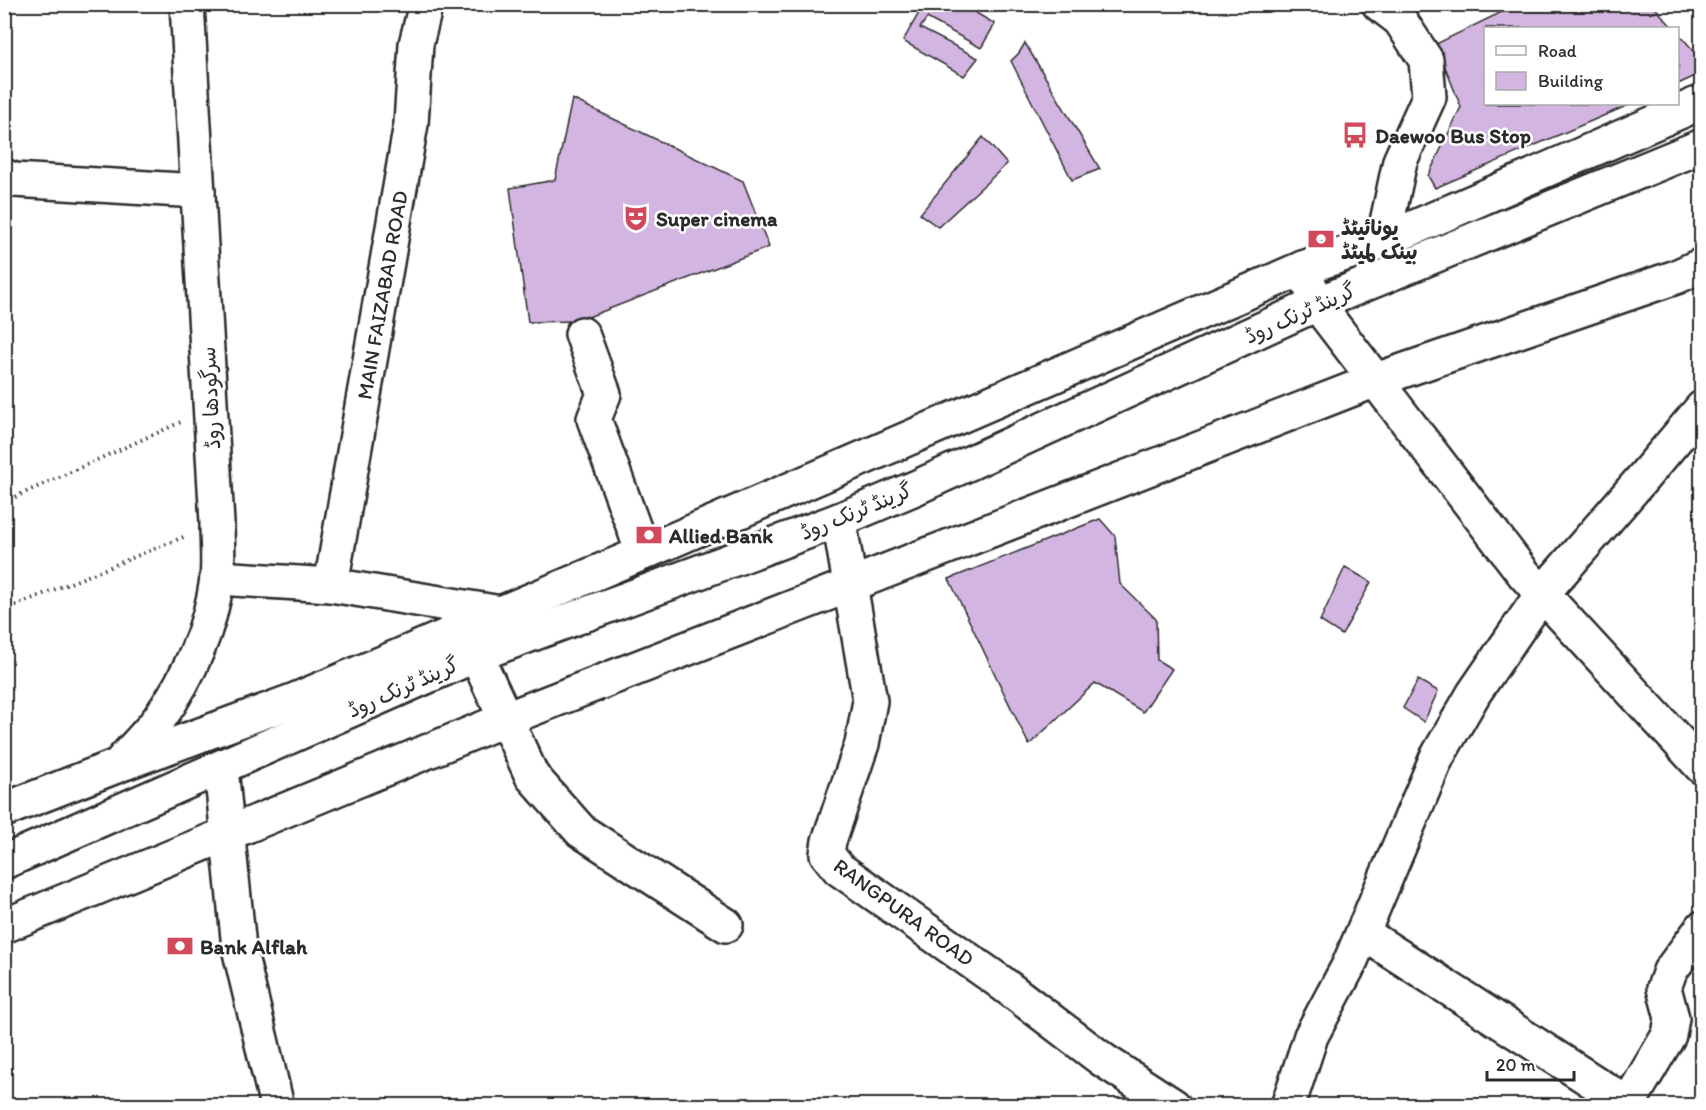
<svg xmlns="http://www.w3.org/2000/svg" width="1706" height="1110" font-family="Itim,'Playpen Sans Arabic',sans-serif">
<rect width="100%" height="100%" fill="#fff"/>
<filter id="ink" filterUnits="userSpaceOnUse"><feTurbulence type="fractalNoise" baseFrequency=".0167" numOctaves="2"/><feDisplacementMap in="SourceGraphic" scale="12" xChannelSelector="R" yChannelSelector="G"/><feConvolveMatrix kernelMatrix="1 2 1 2 8 2 1 2 1" color-interpolation-filters="sRGB"/></filter>
<g filter="url(#ink)">
<!-- building -->
<g fill="#d3b5e2" stroke="#2b2b2b" stroke-width="1.5">
<path d="M 924,4 L 961,4 L 995,24 L 981,48 L 927,18 L 920,28 L 978,58 L 964,76 L 903,41 Z"/>
<path d="M 1518,4 L 1652,4 L 1673,28 L 1486,28 L 1486,104 L 1631,104 L 1435,188 L 1428,176 L 1461,107 L 1436,44 Z"/>
<path d="M 1678,33 L 1702,60 L 1702,73 L 1678,84 Z"/>
<path d="M 1025,43 L 1100,169 L 1072,180 L 1011,61 L 1019,53 Z"/>
<path d="M 572,99 L 743,181 L 769,247 L 578,321 L 528,322 L 510,188 L 555,180 Z"/>
<path d="M 983,137 L 1007,164 L 938,227 L 920,214 Z"/>
<path d="M 1100,519 L 1115,536 L 1120,584 L 1156,619 L 1157,660 L 1172,669 L 1143,712 L 1095,683 L 1029,745 L 949,579 Z"/>
<path d="M 1345,567 L 1371,582 L 1342,635 L 1320,621 Z"/>
<path d="M 1418,680 L 1438,691 L 1424,722 L 1403,708 Z"/>
</g>
<g fill="none" stroke-linecap="round" stroke-linejoin="round">
<!-- minor casing -->
<g stroke="#2b2b2b" stroke-width="38">
<g id="minor">
<path d="M 1379,4 L 1400,20 L 1426,60 L 1429,97 L 1400,161 L 1383,241"/>
<path d="M 4,176 L 14,180 L 198,191"/>
<path d="M 1303,268 L 1317,304 L 1524,574 L 1702,767"/>
<path d="M 582,334 L 604,394 L 594,419 L 643,553"/>
<path d="M 839,520 L 870,701 L 862,744 L 829,841 L 827,854 L 839,869 L 999,981 L 1103,1060 L 1174,1106"/>
<path d="M 331,585 L 411,124 L 416,44 L 426,4"/>
<path d="M 476,655 L 532,776 L 581,831 L 726,925"/>
<path d="M 221,768 L 239,948 L 277,1106"/>
<path d="M 4,926 L 506,719 L 1376,380 L 1676,277 L 1702,265"/>
<path d="M 1363,933 L 1628,1104"/>
<path d="M 1288,1106 L 1311,1036 L 1349,965 L 1437,757 L 1474,693 L 1542,594 L 1641,480 L 1702,408"/>
<path d="M 1627,1106 L 1669,1035 L 1672,1018 L 1664,988 L 1670,971 L 1702,928"/>
</g>
</g>
<!-- major casing -->
<g stroke="#2b2b2b" stroke-width="38">
<g id="major">
<path d="M 217,578 L 331,585 L 501,613"/>
<path d="M 122,761 C 134,747 148,734 159,719 C 188,678 210,630 217,579 C 219,561 217,542 217,523 L 187,4"/>
<path d="M 4,810 L 119,765 L 295,700 L 643,553 L 1303,268 L 1383,241 L 1702,102"/>
<path d="M 4,862 L 476,655 L 839,520 L 915,488 L 1317,304 L 1702,146"/>
</g>
</g>
<!-- path -->
<g stroke="#2b2b2b" stroke-width="4" stroke-dasharray="1.5 4.5" stroke-linecap="butt">
<path d="M 4,502 L 181,422"/>
<path d="M 4,610 L 186,536"/>
</g>
<!-- minor -->
<use href="#minor" stroke="#fff" stroke-width="33"/>
<!-- major -->
<use href="#major" stroke="#fff" stroke-width="33"/>
</g>
</g>
<!-- icons -->
<defs>
<g id="bus-bare" transform="scale(2.07)"><path d="M-5-6H5V4H4V6H2V4H-2V6H-4V4H-5ZM-3.5-4V0h7V-4ZM-3.5 1.2v1.5H-2V1.2ZM2 1.2v1.5H3.5V1.2Z" fill="#d1495b" stroke="#fff" stroke-width="2.5" paint-order="stroke"/></g>
<g id="theatre-bare" transform="scale(2.07)"><path d="M-5-5.5Q0-4 5-5.5V0Q5 5 0 6Q-5 5-5 0ZM-3.3-2.5H-1v1.5H-3.3ZM1-2.5H3.3v1.5H1ZM-2.8 1Q0 5.5 2.8 1Z" fill="#d1495b" stroke="#fff" stroke-width="2.5" paint-order="stroke"/></g>
<g id="bank-bare" transform="scale(2.07)"><path d="M-6-4H6V4H-6ZM0-2.3a2.3 2.3 0 1 0 0 4.6a2.3 2.3 0 1 0 0-4.6Z" fill="#d1495b" stroke="#fff" stroke-width="2.5" paint-order="stroke"/></g>
</defs>
<g fill-rule="evenodd">
<use href="#bus-bare" x="1355" y="135"/>
<use href="#theatre-bare" x="636" y="218"/>
<use href="#bank-bare" x="1321" y="239"/>
<use href="#bank-bare" x="649" y="535"/>
<use href="#bank-bare" x="180" y="946"/>
</g>
<g text-anchor="middle" dominant-baseline="central" stroke-width="5" stroke-linejoin="round" paint-order="stroke">
<!-- poi labels -->
<g font-size="21" font-weight="bold" fill="#2b2b2b" stroke="#fff" text-anchor="start">
<text x="1375" y="135">Daewoo Bus Stop</text>
<text x="656" y="218">Super cinema</text>
<text x="1341" y="227">یونائیٹڈ<tspan x="1341" dy="24">بینک لمیٹڈ</tspan></text>
<text x="669" y="535">Allied Bank</text>
<text x="200" y="946">Bank Alflah</text>
</g>
<!-- street labels -->
<g font-size="21" fill="#2b2b2b" stroke="#fff">
<text transform="translate(382 295) rotate(-80)">MAIN FAIZABAD ROAD</text>
<text transform="translate(1300 313) rotate(-24)">گرینڈ ٹرنک روڈ</text>
<text transform="translate(210 398) rotate(-93)">سرگودھا روڈ</text>
<text transform="translate(856 511) rotate(-22)">گرینڈ ٹرنک روڈ</text>
<text transform="translate(403 687) rotate(-24)">گرینڈ ٹرنک روڈ</text>
<text transform="translate(904 912) rotate(36)">RANGPURA ROAD</text>
</g>
</g>
<!-- margin -->
<rect width="1706" height="1110" fill="none" stroke="#fff" stroke-width="24"/>
<rect x="12" y="12" width="1682" height="1086" fill="none" stroke="#2b2b2b" stroke-width="2" filter="url(#ink)"/>
<!-- legend -->
<rect x="1484" y="27" width="195" height="78" fill="#ffffff" stroke="#aaaaaa" stroke-width="1.5"/>
<rect x="1496" y="46" width="30" height="9" fill="#ffffff" stroke="#aaaaaa" stroke-width="1.5"/>
<text x="1538" y="57" font-size="18" fill="#2b2b2b">Road</text>
<rect x="1496" y="72" width="30" height="18" fill="#d3b5e2" stroke="#aaaaaa" stroke-width="1.5"/>
<text x="1538" y="87" font-size="18" fill="#2b2b2b">Building</text>
<!-- scale -->
<path d="M1487 1071v9h87v-9" fill="none" stroke="#2b2b2b" stroke-width="3"/>
<text x="1496" y="1071" font-size="18" fill="#2b2b2b" stroke="#ffffff" stroke-width="4.5" paint-order="stroke">20 m</text>
</svg>
